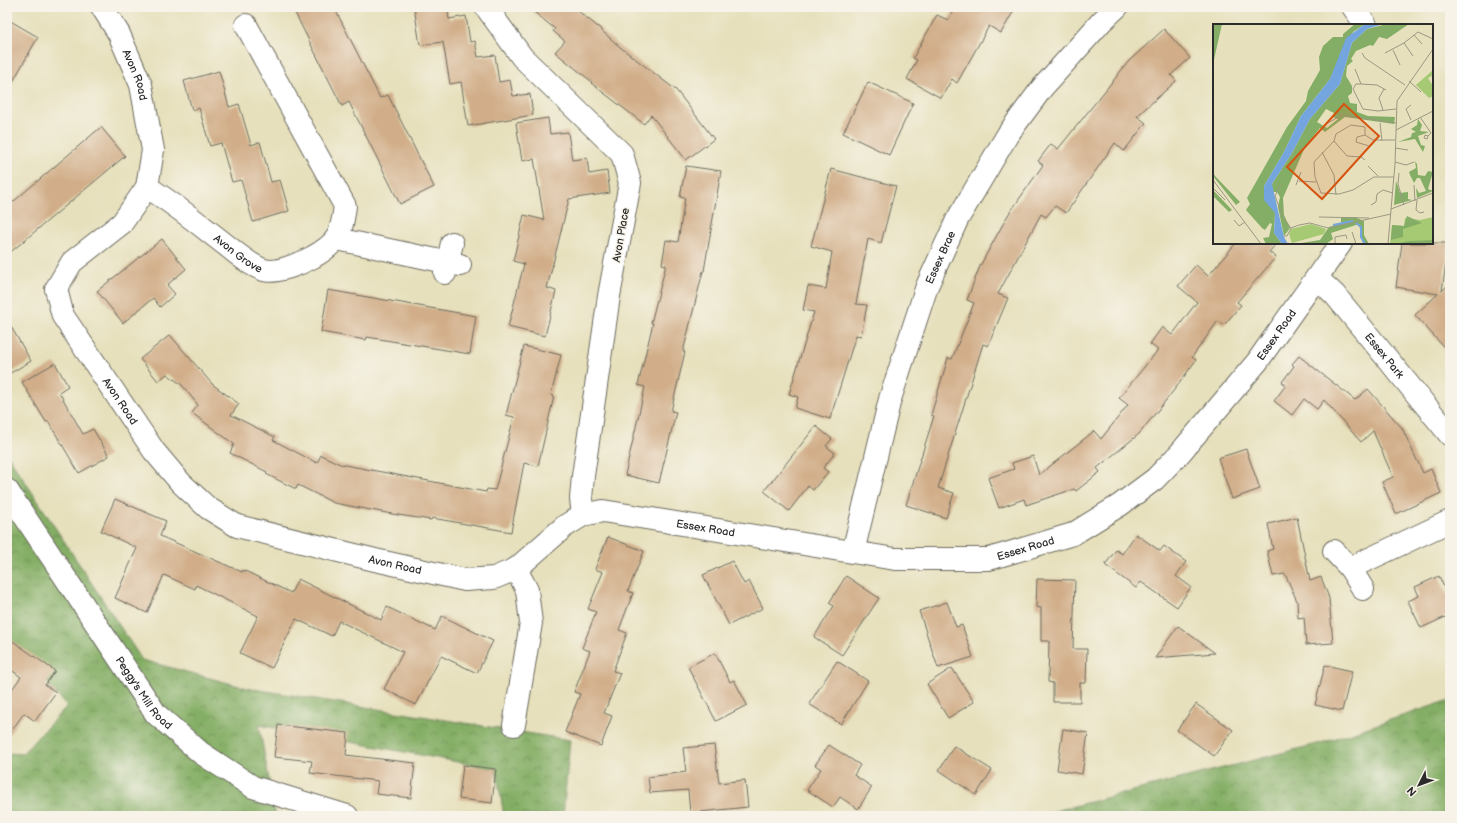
<svg xmlns="http://www.w3.org/2000/svg" width="1457" height="823" font-family="'Balsamiq Sans',sans-serif">
<defs>
<pattern id="forest-crowns" width="20" height="18" patternUnits="userSpaceOnUse"><rect width="20" height="18" fill="#84ae65"/><path d="M2 6a3 3 0 1 1 6 0M12 15a3 3 0 1 1 6 0" fill="none" stroke="#6c8e53"/></pattern>
</defs>
<rect width="100%" height="100%" fill="#f7f3e8"/>
<filter id="ink" filterUnits="userSpaceOnUse"><feTurbulence type="fractalNoise" baseFrequency=".025" numOctaves="2"/><feDisplacementMap in="SourceGraphic" scale="8" xChannelSelector="R" yChannelSelector="G"/><feConvolveMatrix kernelMatrix="1 2 1 2 8 2 1 2 1" color-interpolation-filters="sRGB"/></filter>
<filter id="wash" filterUnits="userSpaceOnUse"><feTurbulence type="fractalNoise" baseFrequency=".012" numOctaves="4" result="noise"/><feDisplacementMap in="SourceGraphic" scale="16" xChannelSelector="R" yChannelSelector="G"/><feGaussianBlur stdDeviation="0.9" result="paint"/><feColorMatrix in="noise" values="0 0 0 0 0 0 0 0 0 0 0 0 0 0 0 0 0 1.4 0 .05"/><feComposite in="paint" operator="in"/></filter>
<g filter="url(#wash)">
<rect width="100%" height="100%" fill="#e6e0bc"/>
<!-- forest -->
<g fill="url(#forest-crowns)" stroke="#586c48">
<path d="M 7,454 L 142,660 L 247,688 L 570,740 L 563,816 L 504,816 L 496,769 L 259,725 L 275,813 L 269,816 L 7,816 L 7,753 L 22,754 L 67,706 L 13,643 L 7,647 Z"/>
<path d="M 1450,700 L 1450,816 L 1035,816 L 1321,743 Z"/>
</g>
<g id="blocks">
<!-- building -->
<g fill="#d1ae89">
<path d="M 292,7 L 334,7 L 380,98 L 388,95 L 434,187 L 400,204 L 349,102 L 342,106 Z"/>
<path d="M 414,7 L 447,7 L 449,19 L 466,16 L 470,42 L 475,41 L 478,57 L 495,55 L 499,82 L 510,80 L 513,96 L 530,94 L 533,115 L 468,126 L 461,82 L 450,84 L 443,42 L 420,45 Z"/>
<path d="M 528,7 L 573,7 L 602,30 L 602,31 L 620,47 L 676,90 L 714,139 L 686,160 L 651,115 L 644,124 L 591,83 L 592,82 L 555,52 L 565,41 L 553,31 L 555,29 Z"/>
<path d="M 955,7 L 1016,7 L 1001,33 L 989,26 L 957,83 L 952,79 L 941,98 L 907,79 L 917,60 L 913,58 L 937,15 L 948,20 Z"/>
<path d="M 7,19 L 38,37 L 7,92 Z"/>
<path d="M 1164,29 L 1190,58 L 1171,75 L 1176,81 L 1137,116 L 1146,123 L 1124,151 L 1115,143 L 1066,213 L 1055,206 L 1046,217 L 1041,214 L 998,294 L 1008,298 L 988,346 L 983,344 L 938,488 L 954,493 L 946,518 L 906,505 L 934,416 L 931,415 L 948,358 L 952,359 L 974,303 L 967,300 L 980,266 L 1008,215 L 1043,165 L 1038,161 L 1051,144 L 1058,149 L 1129,61 Z"/>
<path d="M 219,71 L 229,107 L 239,104 L 251,145 L 260,142 L 271,182 L 280,180 L 289,211 L 253,222 L 241,180 L 232,182 L 221,143 L 210,146 L 199,108 L 192,110 L 184,81 Z"/>
<path d="M 868,82 L 913,103 L 889,155 L 843,133 Z"/>
<path d="M 548,118 L 550,134 L 568,132 L 572,160 L 587,158 L 589,174 L 607,171 L 610,193 L 569,199 L 547,288 L 556,291 L 545,336 L 508,327 L 524,264 L 513,261 L 524,215 L 544,220 L 534,159 L 522,161 L 516,123 Z"/>
<path d="M 101,127 L 125,156 L 7,255 L 7,207 Z"/>
<path d="M 686,166 L 721,171 L 704,271 L 703,271 L 683,352 L 685,352 L 671,411 L 676,412 L 659,483 L 625,475 L 645,387 L 638,385 L 653,323 L 651,323 L 666,265 L 662,264 L 666,240 L 678,242 L 685,198 L 680,197 Z"/>
<path d="M 831,169 L 896,186 L 881,243 L 868,239 L 856,304 L 867,305 L 861,336 L 856,335 L 830,419 L 795,408 L 798,397 L 789,394 L 814,312 L 803,310 L 808,286 L 826,289 L 832,252 L 811,246 Z"/>
<path d="M 162,239 L 186,269 L 167,285 L 175,294 L 160,307 L 153,298 L 123,323 L 97,291 Z"/>
<path d="M 1236,243 L 1277,243 L 1269,252 L 1276,257 L 1237,302 L 1241,305 L 1224,325 L 1218,321 L 1192,357 L 1196,360 L 1178,385 L 1139,434 L 1097,468 L 1100,472 L 1076,491 L 1074,489 L 1026,505 L 1024,499 L 999,508 L 988,478 L 1014,469 L 1012,463 L 1033,456 L 1039,475 L 1094,431 L 1101,439 L 1128,405 L 1119,398 L 1158,350 L 1150,344 L 1162,327 L 1172,335 L 1197,302 L 1178,286 L 1196,265 L 1208,276 Z"/>
<path d="M 1402,243 L 1449,243 L 1442,291 L 1450,283 L 1450,354 L 1415,315 L 1438,294 L 1396,287 Z"/>
<path d="M 328,290 L 476,316 L 470,354 L 367,337 L 366,340 L 321,332 Z"/>
<path d="M 7,320 L 31,361 L 7,375 Z"/>
<path d="M 170,335 L 212,384 L 239,404 L 231,415 L 275,437 L 273,440 L 317,463 L 321,455 L 340,464 L 486,492 L 487,489 L 495,490 L 514,417 L 506,415 L 524,346 L 561,355 L 551,395 L 554,396 L 538,466 L 524,463 L 511,532 L 432,518 L 431,520 L 392,514 L 334,503 L 298,485 L 296,489 L 266,474 L 267,472 L 230,453 L 234,444 L 192,413 L 198,405 L 182,385 L 167,374 L 158,381 L 140,359 Z"/>
<path d="M 1299,356 L 1355,400 L 1368,389 L 1402,428 L 1423,473 L 1431,469 L 1441,493 L 1396,514 L 1382,482 L 1393,477 L 1373,431 L 1361,442 L 1324,400 L 1317,409 L 1304,399 L 1292,415 L 1274,401 L 1286,385 L 1282,382 L 1294,366 L 1292,364 Z"/>
<path d="M 55,363 L 68,386 L 59,392 L 83,434 L 93,429 L 109,456 L 79,473 L 48,421 L 46,422 L 22,382 Z"/>
<path d="M 816,426 L 832,439 L 826,446 L 835,453 L 823,468 L 828,472 L 813,490 L 808,486 L 789,511 L 764,491 Z"/>
<path d="M 1246,449 L 1260,489 L 1232,499 L 1218,458 Z"/>
<path d="M 115,499 L 166,521 L 160,536 L 242,572 L 243,570 L 291,593 L 298,579 L 381,620 L 387,607 L 435,630 L 442,616 L 493,641 L 477,673 L 441,656 L 416,705 L 384,689 L 403,652 L 339,621 L 332,636 L 296,619 L 272,668 L 240,653 L 258,616 L 196,585 L 195,589 L 164,575 L 147,613 L 115,598 L 137,548 L 101,531 Z"/>
<path d="M 1297,517 L 1310,581 L 1321,577 L 1329,598 L 1333,643 L 1306,645 L 1304,617 L 1298,618 L 1297,601 L 1285,574 L 1273,576 L 1267,551 L 1273,549 L 1268,524 Z"/>
<path d="M 1136,534 L 1160,551 L 1164,546 L 1186,562 L 1176,576 L 1191,587 L 1177,607 L 1141,582 L 1136,588 L 1105,565 L 1116,550 L 1122,554 Z"/>
<path d="M 608,537 L 644,551 L 628,591 L 633,593 L 619,630 L 627,633 L 613,671 L 620,673 L 604,713 L 612,716 L 601,746 L 565,732 L 580,694 L 574,692 L 590,651 L 582,648 L 596,612 L 588,609 L 603,572 L 595,569 Z"/>
<path d="M 732,561 L 744,584 L 749,581 L 763,608 L 729,625 L 703,575 Z"/>
<path d="M 846,576 L 879,598 L 842,655 L 814,637 L 834,606 L 829,603 Z"/>
<path d="M 1439,576 L 1450,601 L 1450,615 L 1421,628 L 1408,601 L 1419,596 L 1415,587 Z"/>
<path d="M 1037,579 L 1075,580 L 1073,649 L 1087,649 L 1086,683 L 1080,683 L 1080,702 L 1053,702 L 1053,683 L 1048,682 L 1049,641 L 1041,641 L 1041,608 L 1036,607 Z"/>
<path d="M 947,602 L 956,627 L 962,625 L 973,657 L 938,668 L 919,611 Z"/>
<path d="M 1178,626 L 1215,653 L 1155,658 Z"/>
<path d="M 7,637 L 55,671 L 45,685 L 56,692 L 35,721 L 24,713 L 7,737 L 7,696 L 21,677 L 7,667 Z"/>
<path d="M 715,653 L 730,682 L 734,680 L 747,705 L 716,721 L 688,667 Z"/>
<path d="M 837,661 L 868,681 L 841,724 L 809,704 Z"/>
<path d="M 1325,665 L 1352,671 L 1342,711 L 1315,705 Z"/>
<path d="M 952,668 L 974,702 L 948,718 L 927,684 Z"/>
<path d="M 1196,704 L 1233,730 L 1214,756 L 1177,730 Z"/>
<path d="M 278,725 L 348,733 L 346,755 L 415,763 L 411,798 L 376,794 L 378,781 L 310,773 L 312,761 L 274,757 Z"/>
<path d="M 1063,729 L 1088,733 L 1082,774 L 1057,770 Z"/>
<path d="M 714,745 L 719,783 L 745,780 L 748,807 L 690,813 L 688,790 L 650,793 L 648,777 L 686,772 L 683,748 Z"/>
<path d="M 829,745 L 860,765 L 854,775 L 872,787 L 858,809 L 840,797 L 833,807 L 807,790 L 821,769 L 815,765 Z"/>
<path d="M 954,746 L 992,770 L 976,795 L 939,770 Z"/>
<path d="M 463,765 L 496,769 L 492,803 L 459,799 Z"/>
</g>
</g>
</g>
<g filter="url(#ink)">
<use href="#blocks" fill-opacity="0" stroke="#6c6a5e" stroke-width="1"/>
<g fill="none" stroke-linecap="round" stroke-linejoin="round">
<!-- minor casing -->
<g stroke="#6c6a5e" stroke-width="24">
<g id="minor">
<path id="s1" d="M 102,7 L 119,34 L 141,85 L 153,150 L 147,187 L 122,223 L 72,262 L 56,289 L 63,316 L 154,451 L 181,483 L 208,508 L 237,526 L 375,560 L 465,580 L 494,578 L 516,569 L 565,526 L 583,515 L 603,511 L 895,559 L 989,559 L 1073,534 L 1120,505 L 1155,479 L 1180,453 L 1257,362 L 1341,243"/>
<path d="M 486,7 L 522,57 L 622,154 L 630,183 L 609,296 L 583,476 L 581,499 L 583,515"/>
<path d="M 1353,7 L 1366,25"/>
<path id="s2" d="M 147,187 C 175,204 200,225 226,245 C 236,253 251,266 264,270 C 276,274 302,263 313,257 C 339,242 341,235 345,206 L 246,25"/>
<path d="M 337,239 L 460,265"/>
<path d="M 445,273 L 452,243"/>
<path id="s3" d="M 1317,278 L 1335,295 L 1450,435"/>
<path id="s4" d="M 7,490 L 156,714 L 201,753 L 253,787 L 347,816"/>
<path d="M 1334,551 L 1350,568"/>
<path id="s5" d="M 853,552 L 890,399 L 927,286 L 957,220 L 1008,134 L 1042,88 L 1102,21 L 1117,7"/>
<path d="M 1363,589 L 1350,568 L 1450,521"/>
<path d="M 514,725 L 531,623 L 527,590 L 516,569"/>
</g>
</g>
<!-- minor -->
<use href="#minor" stroke="#fff" stroke-width="22"/>
</g>
</g>
<g text-anchor="middle" dominant-baseline="central" stroke-width="3" stroke-linejoin="round" paint-order="stroke">
<!-- street labels -->
<g font-size="11" fill="#2b2b2b" stroke="#f7f3e8">
<text stroke="none"><textPath href="#s1" startOffset="76">Avon Road</textPath></text>
<text transform="translate(621 235) rotate(-80)">Avon Place</text>
<text stroke="none"><textPath href="#s2" startOffset="113">Avon Grove</textPath></text>
<text stroke="none"><textPath href="#s5" startOffset="308">Essex Brae</textPath></text>
<text stroke="none"><textPath href="#s1" startOffset="1792">Essex Road</textPath></text>
<text stroke="none"><textPath href="#s3" startOffset="103">Essex Park</textPath></text>
<text stroke="none"><textPath href="#s1" startOffset="460">Avon Road</textPath></text>
<text stroke="none"><textPath href="#s1" startOffset="1131">Essex Road</textPath></text>
<text stroke="none"><textPath href="#s1" startOffset="1455">Essex Road</textPath></text>
<text stroke="none"><textPath href="#s1" startOffset="796">Avon Road</textPath></text>
<text stroke="none"><textPath href="#s4" startOffset="245">Peggy's Mill Road</textPath></text>
</g>
</g>
<!-- overview -->
<g transform="translate(1213 24)">
<rect width="220" height="220" fill="#e6e0bc"/>
<path d="M 220,46 L 219,52 L 215,54 L 220,62 L 220,72 L 216,74 L 203,61 ZM 220,193 L 220,220 L 177,220 L 179,201 L 191,202 L 192,194 L 207,196 Z" fill="#a6ca73"/>
<path d="M 0,0 L 9,0 L 0,40 ZM 142,0 L 152,0 L 140,8 L 117,55 L 88,92 L 71,128 L 51,162 L 62,189 L 61,209 L 69,220 L 53,220 L 50,214 L 56,213 L 59,200 L 57,199 L 52,206 L 49,204 L 33,186 L 37,180 L 34,174 L 74,103 L 93,77 L 95,67 L 107,46 L 106,33 L 110,22 L 120,13 L 130,13 L 130,10 ZM 174,0 L 196,0 L 174,15 L 166,13 L 160,22 L 157,21 L 143,27 L 138,35 L 140,37 L 134,42 L 133,52 L 139,62 L 139,69 L 135,72 L 137,79 L 144,80 L 144,88 L 155,92 L 182,93 L 181,100 L 132,93 L 112,108 L 107,104 L 92,123 L 70,174 L 71,191 L 77,204 L 71,212 L 65,183 L 67,173 L 64,168 L 59,168 L 59,160 L 79,129 L 97,95 L 127,60 L 139,19 L 154,5 ZM 113,85 L 121,89 L 120,93 L 125,95 L 114,104 L 104,98 ZM 205,95 L 209,101 L 207,107 L 216,108 L 205,112 L 208,121 L 212,122 L 210,128 L 202,115 L 185,118 L 198,113 L 199,109 L 203,108 L 198,105 L 204,101 ZM 202,137 L 204,140 L 205,151 L 212,152 L 215,147 L 220,148 L 215,165 L 220,167 L 204,174 L 203,164 L 206,169 L 213,167 L 207,154 L 204,154 L 201,159 L 197,151 L 196,148 L 203,144 ZM 0,148 L 2,152 L 27,178 L 23,181 L 0,152 ZM 183,157 L 187,169 L 195,168 L 195,175 L 199,176 L 181,181 ZM 0,166 L 19,186 L 16,188 L 0,172 ZM 194,192 L 209,199 L 190,205 L 190,213 L 178,216 L 179,201 L 191,202 ZM 142,193 L 151,197 L 151,211 L 156,220 L 150,220 L 146,200 L 118,209 L 120,215 L 113,220 L 82,220 L 107,216 L 116,203 L 128,199 L 128,194 ZM 220,216 L 220,220 L 183,220 L 196,217 Z" fill="#84ae65" fill-rule="evenodd"/>
<path d="M 98,200 L 113,205 L 111,210 L 79,219 L 76,210 L 78,205 Z" fill="#a6ca73"/>
<path d="M 152,0 L 170,0 L 154,5 L 139,19 L 127,60 L 97,95 L 79,129 L 59,160 L 71,213 L 75,220 L 69,220 L 61,209 L 62,189 L 51,176 L 51,162 L 71,128 L 88,92 L 117,55 L 133,14 Z" fill="#74a5df"/>
<path fill="none" stroke="#74a5df" stroke-width="2" d="M 143,199 L 148,203 L 148,213 L 152,220M 120,201 L 140,197"/>
<path fill="none" stroke="#9b9882" stroke-width="1" d="M 201,11 L 209,20M 191,19 L 200,32M 180,26 L 187,41M 149,29 L 152,34 L 192,61M 172,29 L 191,19 L 205,8 L 220,15M 142,45 L 148,60M 196,57 L 208,68M 173,66 L 164,61 L 148,60 L 143,60 L 140,65 L 150,85 L 165,87 L 183,85M 170,86 L 166,74 L 171,65M 207,93 L 218,109 L 215,112M 198,96 L 193,85 L 198,81M 167,99 L 169,117M 113,100 L 129,91 L 183,99M 183,106 L 220,87M 152,111 L 144,113 L 143,118 L 156,122M 212,111 L 215,112 L 214,115 L 211,114 ZM 121,117 L 101,138 L 102,153 L 108,169 L 126,170 L 140,166 L 161,153 L 181,153M 121,117 L 123,110 L 138,101 L 152,103 L 152,111 L 160,116 L 182,116M 121,117 L 134,132 L 148,133 L 152,136M 182,124 L 195,126M 109,128 L 121,151 L 123,171M 182,138 L 193,141 L 201,138M 155,142 L 165,152M 186,149 L 185,160 L 191,181M 0,156 L 48,220M 86,157 L 103,158M 68,159 L 62,172 L 70,193 L 78,204M 83,161 L 88,148M 201,161 L 202,177M 0,164 L 12,176M 204,176 L 203,186 L 207,189 L 211,188M 158,181 L 163,178 L 164,170 L 170,166 L 180,169M 178,185 L 220,169M 106,193 L 156,194M 21,196 L 26,202 L 32,198M 139,208 L 143,220M 71,212 L 74,212 L 78,204 L 86,201 L 97,199 L 115,204 L 178,190M 122,220 L 122,213 L 133,211 L 134,215M 175,220 L 182,140 L 184,77 L 220,25"/>
<path fill="#d5540f" fill-opacity="0.15" stroke="#d5540f" stroke-width="2" d="M 131,80 L 166,112 L 109,175 L 74,143 Z"/>
<rect width="220" height="220" fill="none" stroke="#2b2b2b" stroke-width="2"/>
</g>
<!-- margin -->
<rect width="1457" height="823" fill="none" stroke="#f7f3e8" stroke-width="24"/>
<!-- north arrow -->
<g transform="translate(1419 785) rotate(228)" stroke="#f7f3e8" stroke-width="3" paint-order="stroke">
<path d="M0-3L7 15L0 10L-7 15Z" fill="#2b2b2b"/>
<text y="-6" font-size="11" font-weight="bold" text-anchor="middle" fill="#2b2b2b">N</text>
</g>
</svg>
